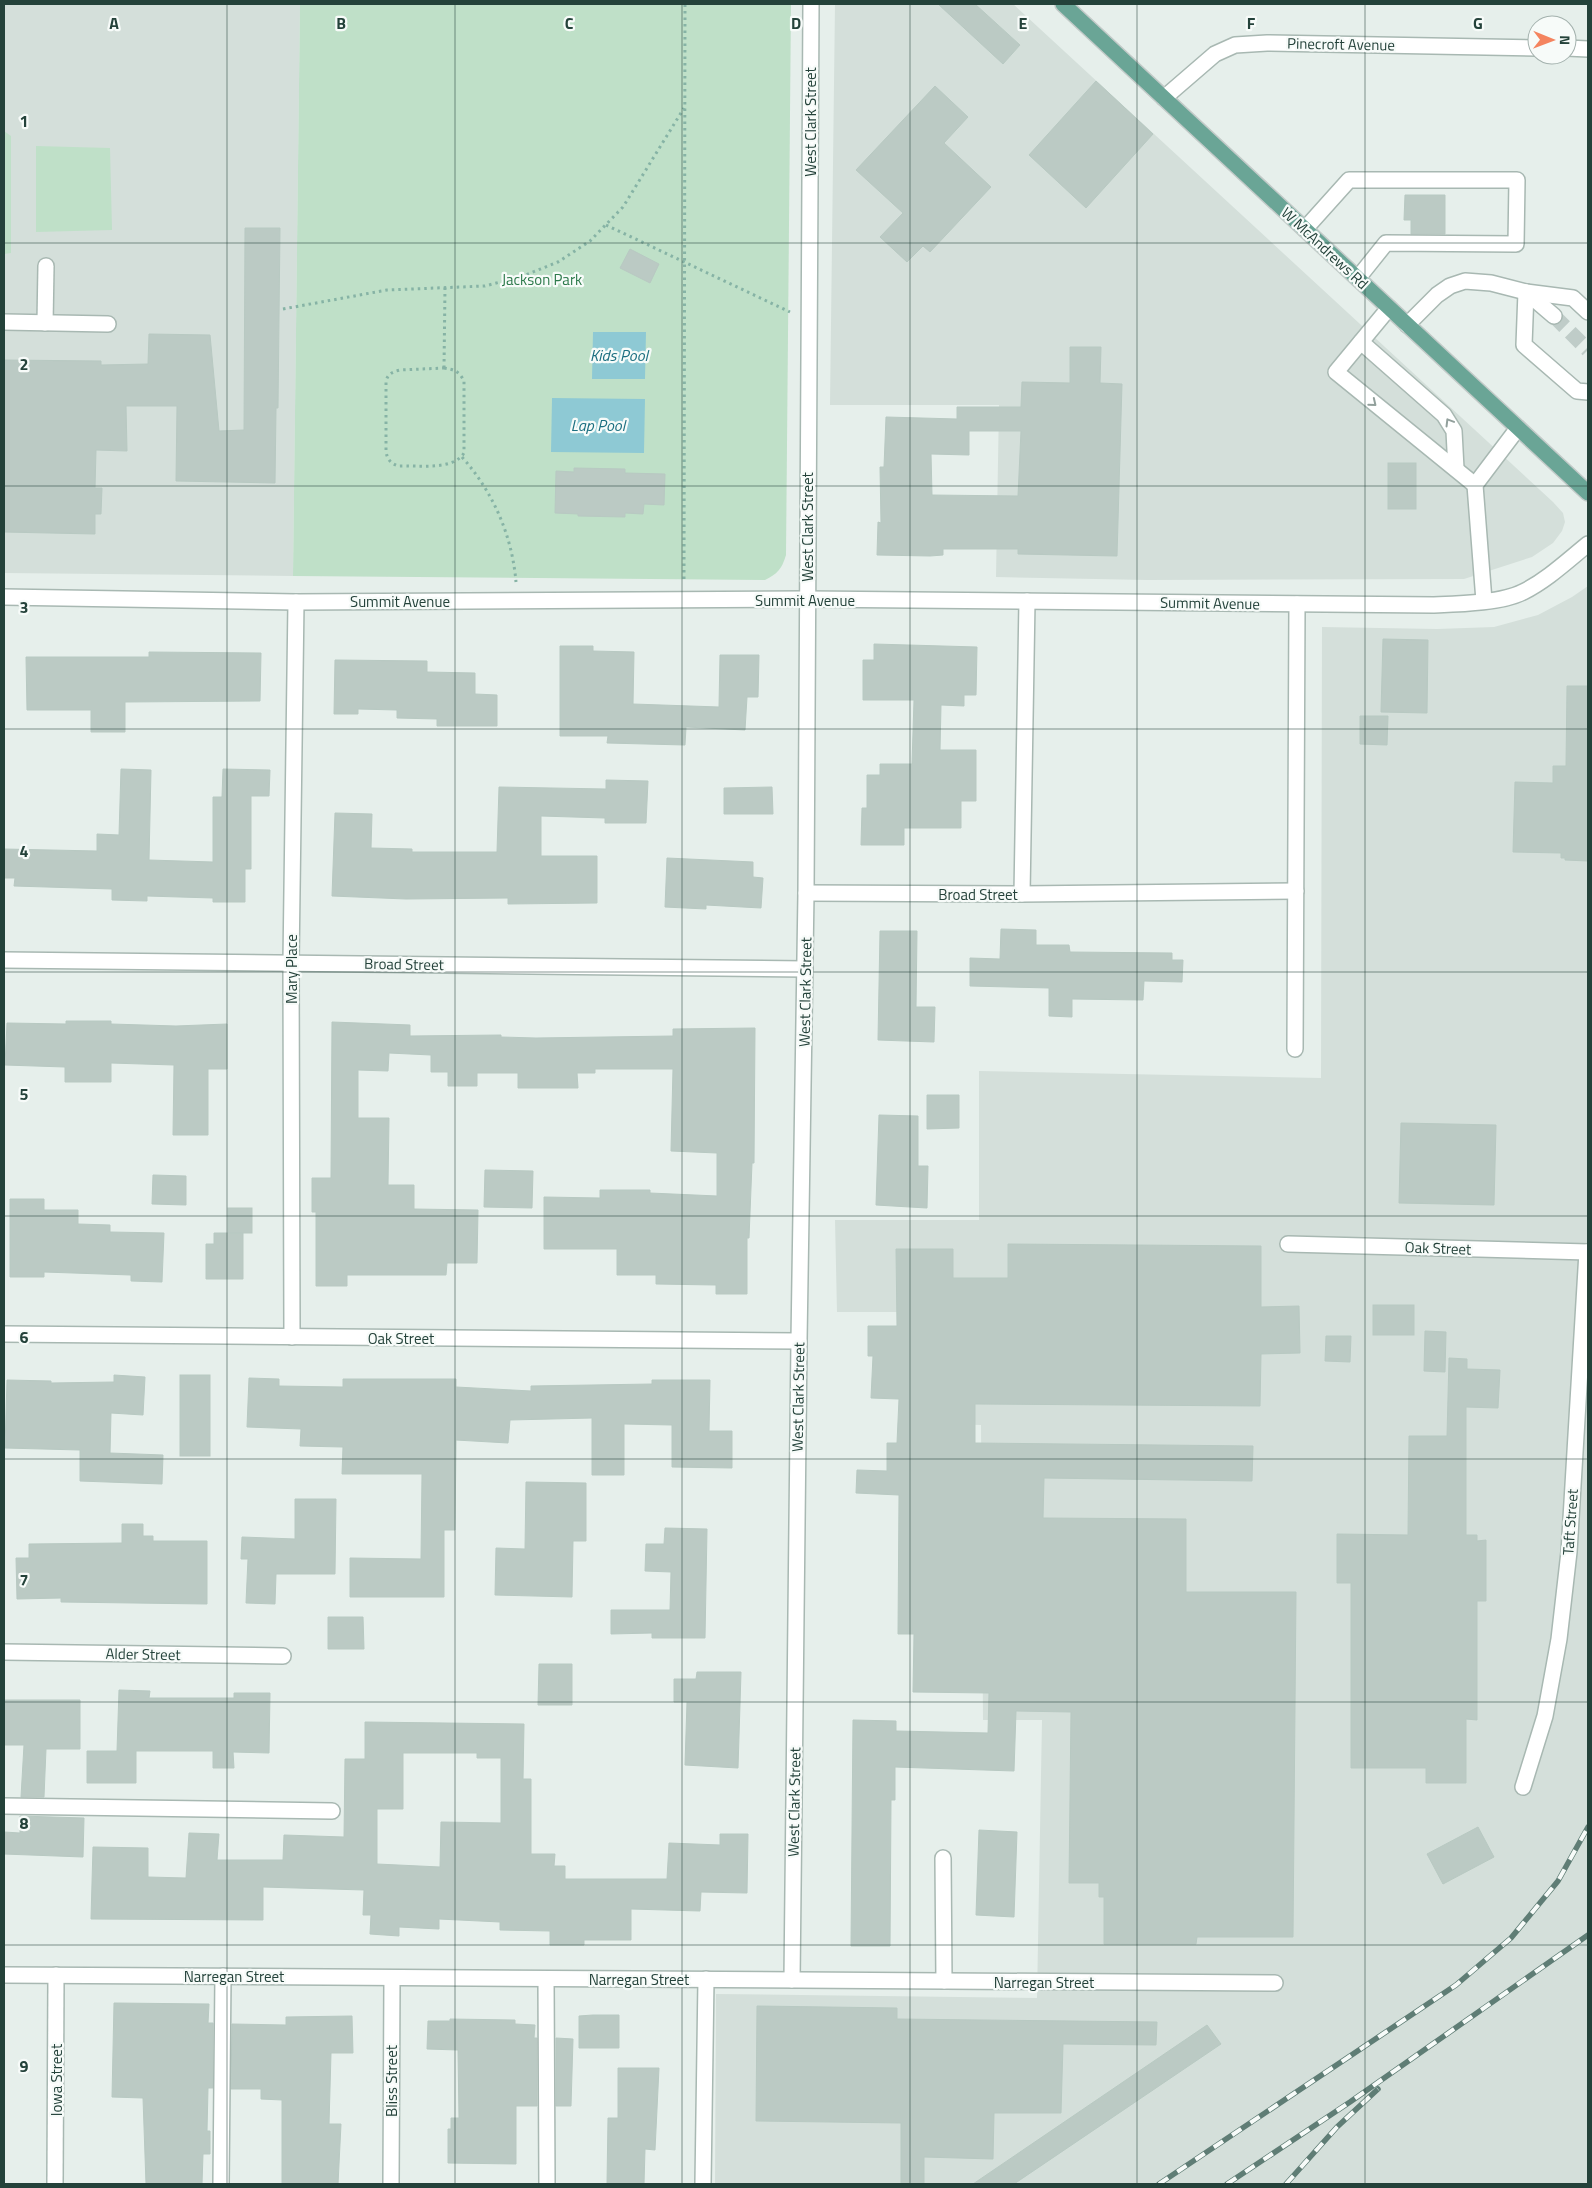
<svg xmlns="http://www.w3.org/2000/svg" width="1592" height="2188" font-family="'Titillium Web',sans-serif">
<rect width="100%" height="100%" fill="#e6efeb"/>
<!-- built -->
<g fill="#d4dfda">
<path d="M 4,4 L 300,4 L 293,576 L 4,573 Z"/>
<path d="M 835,4 L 1013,4 L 1553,502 L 1563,513 L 1565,522 L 1562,531 L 1553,543 L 1532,557 L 1464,579 L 1148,580 L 996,577 L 999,405 L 830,405 Z"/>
<path d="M 1588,586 L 1588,2184 L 715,2184 L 716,1994 L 1037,1998 L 1042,1720 L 983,1720 L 981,1425 L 947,1424 L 949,1312 L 837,1312 L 835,1220 L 979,1220 L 979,1071 L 1321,1078 L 1322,627 L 1437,629 L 1494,627 L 1538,615 L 1572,597 Z"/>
</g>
<!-- green -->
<g fill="#bfe0c8">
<path d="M 300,4 L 791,4 L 786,555 C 782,569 777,574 765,580 L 293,576 Z"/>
<path d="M 4,131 L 11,136 L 11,253 L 4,254 Z"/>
<path d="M 36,146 L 110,148 L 112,230 L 36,232 Z"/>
</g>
<!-- water -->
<g fill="#8ec9d4">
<path d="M 593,332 L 646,332 L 645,379 L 592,379 Z"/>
<path d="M 552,398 L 645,399 L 644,453 L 551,452 Z"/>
</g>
<!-- building -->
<g fill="#bbcac4" stroke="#b8c9c2" fill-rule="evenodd">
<path d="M 938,4 L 975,4 L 1020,45 L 1003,64 Z"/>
<path d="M 1096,81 L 1153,134 L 1086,208 L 1029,155 Z"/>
<path d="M 935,86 L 968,117 L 944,143 L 991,187 L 930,252 L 923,246 L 907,262 L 880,237 L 903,213 L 856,170 Z"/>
<path d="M 1405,195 L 1445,195 L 1445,234 L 1411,234 L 1411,220 L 1404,220 Z"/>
<path d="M 245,228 L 280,228 L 278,408 L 276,408 L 275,483 L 176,481 L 177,406 L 126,406 L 127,451 L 96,450 L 95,488 L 102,488 L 101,514 L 95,514 L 95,534 L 4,532 L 4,360 L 101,361 L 101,365 L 148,364 L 149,334 L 210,335 L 219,431 L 244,430 Z"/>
<path d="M 630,249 L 659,264 L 650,283 L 620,268 Z"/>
<path d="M 1070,347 L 1101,347 L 1100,383 L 1122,384 L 1117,556 L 1018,554 L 1018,549 L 943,549 L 943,555 L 930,556 L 877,555 L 878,522 L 881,523 L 880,467 L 884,467 L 886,417 L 957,419 L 957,407 L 1021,407 L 1022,382 L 1070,383 ZM 969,431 L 1021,431 L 1018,496 L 932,495 L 931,454 L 969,455 Z"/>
<rect x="1388" y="463" width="28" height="46"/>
<path d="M 574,468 L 625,469 L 625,473 L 665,474 L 664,505 L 644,504 L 643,514 L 625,513 L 625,517 L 578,516 L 578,514 L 555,513 L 556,471 L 574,472 Z"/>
<path d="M 1383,639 L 1428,640 L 1427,713 L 1381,712 Z"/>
<path d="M 874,644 L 977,647 L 976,695 L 964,695 L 964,706 L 941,705 L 940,750 L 976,750 L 976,801 L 961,801 L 961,828 L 904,828 L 904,845 L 861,845 L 862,808 L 867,808 L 867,775 L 880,775 L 880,764 L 912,764 L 914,700 L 863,700 L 863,660 L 874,660 Z"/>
<path d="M 560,646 L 593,646 L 593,651 L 634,652 L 633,704 L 719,707 L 720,655 L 759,655 L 758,697 L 747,697 L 745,730 L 686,727 L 685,745 L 607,743 L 608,736 L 560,736 Z"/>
<path d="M 149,652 L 261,653 L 260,701 L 125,702 L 125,732 L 91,732 L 91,710 L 27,710 L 26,657 L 149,657 Z"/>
<path d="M 335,660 L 427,661 L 427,672 L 475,673 L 475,694 L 497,695 L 497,726 L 437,726 L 437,719 L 397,718 L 397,710 L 358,709 L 358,714 L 334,714 Z"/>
<path d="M 1567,686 L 1588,686 L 1588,861 L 1565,860 L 1565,858 L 1561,858 L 1561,853 L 1513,852 L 1515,782 L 1553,783 L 1553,766 L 1566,766 Z"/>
<path d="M 1360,716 L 1388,716 L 1387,745 L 1360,744 Z"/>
<path d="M 121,769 L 151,770 L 149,860 L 213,862 L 213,797 L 222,797 L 223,769 L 270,770 L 269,796 L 251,796 L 251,869 L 245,869 L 245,902 L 213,902 L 213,898 L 147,896 L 147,901 L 112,900 L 112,889 L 14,886 L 15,878 L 4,878 L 4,849 L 97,851 L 97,834 L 119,835 Z"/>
<path d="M 606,780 L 648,781 L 646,823 L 605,823 L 605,818 L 541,816 L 541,856 L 597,856 L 597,903 L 508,904 L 508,898 L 406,899 L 332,896 L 335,813 L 372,814 L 371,848 L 412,849 L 412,852 L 497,852 L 499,787 L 606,789 Z"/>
<path d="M 772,787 L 773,814 L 724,814 L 724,788 Z"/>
<path d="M 667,858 L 753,862 L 753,877 L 763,878 L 761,908 L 706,905 L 706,909 L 665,907 Z"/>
<path d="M 1001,929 L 1036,930 L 1036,945 L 1069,945 L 1070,952 L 1172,953 L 1172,960 L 1183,960 L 1182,982 L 1144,981 L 1143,1000 L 1072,999 L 1072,1017 L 1049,1016 L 1049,988 L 970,986 L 970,958 L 1000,959 Z"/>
<path d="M 880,931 L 917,931 L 916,1007 L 935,1007 L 934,1042 L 878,1040 Z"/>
<path d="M 66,1021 L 111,1021 L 111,1024 L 176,1026 L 227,1024 L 227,1069 L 208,1069 L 208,1135 L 173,1135 L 174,1065 L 111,1063 L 111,1082 L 65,1082 L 65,1067 L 5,1065 L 7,1023 L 66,1024 Z"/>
<path d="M 332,1022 L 410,1025 L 410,1036 L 501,1035 L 501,1037 L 536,1038 L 673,1036 L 673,1029 L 755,1028 L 754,1163 L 752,1163 L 749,1238 L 747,1238 L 747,1294 L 716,1294 L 716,1285 L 656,1284 L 656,1275 L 617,1275 L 617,1249 L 544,1249 L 544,1197 L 600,1198 L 600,1190 L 650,1190 L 650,1193 L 717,1196 L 717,1153 L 671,1151 L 673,1069 L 595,1069 L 595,1073 L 577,1073 L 578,1088 L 518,1088 L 518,1073 L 477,1073 L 477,1086 L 448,1086 L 448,1072 L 431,1072 L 431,1055 L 389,1053 L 388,1071 L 358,1070 L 358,1118 L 389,1118 L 388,1185 L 414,1185 L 414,1209 L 478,1210 L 477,1263 L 447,1263 L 446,1275 L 347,1275 L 347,1286 L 316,1286 L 316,1212 L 312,1212 L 312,1178 L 331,1178 Z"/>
<path d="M 927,1095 L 959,1095 L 959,1128 L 927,1129 Z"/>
<path d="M 879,1115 L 918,1116 L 918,1166 L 928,1166 L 927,1208 L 876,1205 Z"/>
<path d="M 1401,1123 L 1496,1125 L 1494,1205 L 1399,1203 Z"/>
<path d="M 485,1170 L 533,1171 L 532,1208 L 484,1207 Z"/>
<path d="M 153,1175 L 186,1176 L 186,1205 L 152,1204 Z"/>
<path d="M 10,1199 L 44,1199 L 44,1210 L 78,1210 L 78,1224 L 110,1225 L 110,1232 L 164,1233 L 162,1282 L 131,1281 L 131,1275 L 44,1272 L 44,1277 L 10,1277 Z"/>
<rect x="228" y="1208" width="24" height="25"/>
<path d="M 214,1233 L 243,1233 L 243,1279 L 206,1279 L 206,1244 L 214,1244 Z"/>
<path d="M 1008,1244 L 1261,1246 L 1261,1307 L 1299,1306 L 1300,1353 L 1261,1354 L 1260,1406 L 975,1404 L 975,1443 L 1253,1446 L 1252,1481 L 1044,1478 L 1043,1518 L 1186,1519 L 1186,1592 L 1296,1592 L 1293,1937 L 1197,1937 L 1196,1944 L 1104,1944 L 1104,1897 L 1099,1897 L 1099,1883 L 1069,1883 L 1071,1712 L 1016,1711 L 1014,1771 L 895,1767 L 895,1800 L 891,1800 L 890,1946 L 851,1946 L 853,1720 L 896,1721 L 896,1731 L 988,1733 L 989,1693 L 913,1692 L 914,1634 L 898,1634 L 899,1495 L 856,1493 L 857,1470 L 887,1471 L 887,1443 L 897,1443 L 899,1399 L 871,1398 L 873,1356 L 868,1356 L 868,1326 L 897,1326 L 896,1249 L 953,1249 L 953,1278 L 1008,1278 Z"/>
<rect x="1373" y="1305" width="41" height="30"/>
<path d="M 1425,1331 L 1446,1332 L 1445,1372 L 1424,1371 Z"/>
<path d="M 1326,1336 L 1351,1336 L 1350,1362 L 1325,1361 Z"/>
<path d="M 1449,1358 L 1467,1359 L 1467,1369 L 1500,1370 L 1498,1408 L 1466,1407 L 1466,1535 L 1477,1535 L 1477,1541 L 1486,1540 L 1486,1601 L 1477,1601 L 1477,1720 L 1466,1719 L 1466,1783 L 1426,1783 L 1426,1768 L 1351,1768 L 1351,1583 L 1337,1583 L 1337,1534 L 1408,1535 L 1409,1436 L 1447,1436 Z"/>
<path d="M 114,1375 L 145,1377 L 143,1415 L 111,1413 L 110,1453 L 163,1455 L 162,1484 L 80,1481 L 80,1450 L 5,1448 L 7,1380 L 51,1381 L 51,1383 L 114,1382 Z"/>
<rect x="180" y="1375" width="30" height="81"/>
<path d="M 249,1378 L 279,1379 L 279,1386 L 343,1387 L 343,1379 L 456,1379 L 456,1387 L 531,1391 L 531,1386 L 652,1384 L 652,1380 L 710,1380 L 709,1431 L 732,1431 L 732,1468 L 672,1467 L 672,1425 L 624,1424 L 624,1475 L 592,1475 L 592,1418 L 510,1420 L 508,1443 L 456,1440 L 455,1530 L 444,1530 L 444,1597 L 350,1597 L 350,1558 L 421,1559 L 422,1474 L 342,1474 L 343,1447 L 300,1446 L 301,1429 L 247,1427 Z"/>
<path d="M 526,1482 L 586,1483 L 586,1541 L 573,1541 L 572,1597 L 495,1595 L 496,1548 L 525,1549 Z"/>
<path d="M 295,1499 L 336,1499 L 335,1574 L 276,1574 L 275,1604 L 246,1603 L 248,1559 L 241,1559 L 242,1537 L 295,1539 Z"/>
<path d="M 122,1524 L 143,1524 L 143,1536 L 153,1536 L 153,1541 L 207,1541 L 207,1604 L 61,1602 L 61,1598 L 17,1599 L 16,1558 L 29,1558 L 29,1544 L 122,1543 Z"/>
<path d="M 665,1528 L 707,1529 L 705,1638 L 652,1638 L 652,1633 L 611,1634 L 611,1610 L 670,1610 L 671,1572 L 645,1571 L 646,1544 L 664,1544 Z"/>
<path d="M 328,1617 L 363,1617 L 364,1649 L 328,1649 Z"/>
<path d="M 539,1664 L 572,1664 L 572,1705 L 538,1705 Z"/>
<path d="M 697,1672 L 741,1672 L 738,1768 L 685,1765 L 687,1702 L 674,1702 L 674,1679 L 696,1679 Z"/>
<path d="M 119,1690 L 150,1691 L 149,1698 L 234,1698 L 234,1693 L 270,1693 L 269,1753 L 233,1752 L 234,1768 L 213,1768 L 213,1751 L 136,1751 L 136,1783 L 87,1783 L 87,1751 L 117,1751 Z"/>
<path d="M 4,1700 L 80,1700 L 80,1749 L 46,1749 L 44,1797 L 21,1797 L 24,1745 L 4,1745 Z"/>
<path d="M 365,1722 L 524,1724 L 523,1779 L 531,1779 L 531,1854 L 555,1854 L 554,1866 L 565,1866 L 565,1879 L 667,1879 L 669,1843 L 720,1845 L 720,1834 L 748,1834 L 747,1893 L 701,1892 L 700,1911 L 631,1909 L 631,1940 L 584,1940 L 584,1945 L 550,1945 L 550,1931 L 500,1930 L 500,1922 L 439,1919 L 439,1929 L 399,1927 L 399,1936 L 370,1934 L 371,1915 L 363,1915 L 364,1890 L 263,1887 L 263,1920 L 91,1919 L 93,1847 L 148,1848 L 148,1877 L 186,1878 L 189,1833 L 219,1834 L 217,1860 L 283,1860 L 284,1835 L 344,1837 L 345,1759 L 365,1759 ZM 403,1753 L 477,1753 L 477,1758 L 501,1758 L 501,1823 L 441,1822 L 440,1867 L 377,1864 L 377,1809 L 403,1809 Z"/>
<path d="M 20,1816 L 84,1818 L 83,1857 L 4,1854 L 4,1832 L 20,1833 Z"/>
<path d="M 1478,1827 L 1494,1857 L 1443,1884 L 1427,1854 Z"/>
<path d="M 979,1830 L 1017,1832 L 1014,1917 L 976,1915 Z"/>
<path d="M 114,2003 L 209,2004 L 208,2023 L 213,2023 L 213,2088 L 208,2088 L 207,2131 L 210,2131 L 210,2154 L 203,2154 L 202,2184 L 146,2184 L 143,2098 L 112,2097 Z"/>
<path d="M 757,2006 L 897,2008 L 897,2019 L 1157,2022 L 1156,2045 L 1063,2044 L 1061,2113 L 994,2113 L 993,2159 L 924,2157 L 924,2184 L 901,2184 L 901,2123 L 756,2121 Z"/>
<path d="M 593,2015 L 619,2015 L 619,2048 L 579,2048 L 579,2016 Z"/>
<path d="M 352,2016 L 353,2053 L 331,2053 L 329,2124 L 341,2124 L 338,2184 L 282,2184 L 282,2100 L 261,2099 L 261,2089 L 231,2089 L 232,2024 L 286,2025 L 286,2017 Z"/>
<path d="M 450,2019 L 515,2020 L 515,2024 L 535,2025 L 534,2038 L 537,2038 L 537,2106 L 516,2106 L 516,2164 L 448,2163 L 448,2129 L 451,2129 L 451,2118 L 459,2118 L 458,2050 L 427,2049 L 428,2021 L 450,2021 Z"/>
<path d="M 1207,2025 L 1221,2044 L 1014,2184 L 973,2184 Z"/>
<path d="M 556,2038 L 573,2039 L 571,2106 L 556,2106 Z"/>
<path d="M 618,2068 L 659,2068 L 655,2150 L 645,2149 L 644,2184 L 607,2184 L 608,2118 L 618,2118 Z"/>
</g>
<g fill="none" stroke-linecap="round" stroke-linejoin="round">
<!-- minor-tunnel -->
<path stroke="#bfccc8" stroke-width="15" stroke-dasharray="15 8" stroke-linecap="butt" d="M 1554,316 L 1588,350"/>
<!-- minor casing -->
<g stroke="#a8b8b2" stroke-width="18">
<g id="minor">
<path d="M 1567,48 L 1588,49"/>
<path d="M 1164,98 L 1215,54 L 1235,45 L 1267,43 L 1537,48"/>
<path d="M 1305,229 L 1349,180 L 1517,180 L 1516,244 L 1386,243 L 1358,278"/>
<path d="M 1526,292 L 1524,345 L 1577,391 L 1588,392"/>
<path d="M 1526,292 L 1554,316"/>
<path d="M 1389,308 L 1336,372 L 1475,485"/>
<path d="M 4,322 L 108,324"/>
<path d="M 45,323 L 46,266"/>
<path d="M 1407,325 L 1437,295 L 1450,286 L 1465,281 L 1491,283 L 1526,292 L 1573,298 L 1588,312"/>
<path d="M 1361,342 L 1444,415 L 1454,431 L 1456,469"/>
<path d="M 4,597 L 296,602 L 807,599 L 1434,605 C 1458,604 1502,603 1523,592 C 1547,580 1567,561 1588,544"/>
<path d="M 1484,601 L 1475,485 L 1518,428"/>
<path d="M 806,893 L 1022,894 L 1296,891"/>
<path d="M 1022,894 L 1027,601"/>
<path d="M 4,960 L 805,969"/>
<path d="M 1295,1049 L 1297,604"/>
<path d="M 1288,1244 L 1588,1252"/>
<path d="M 4,1334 L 799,1341"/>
<path d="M 292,1337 L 291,962 L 296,602"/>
<path d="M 4,1652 L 283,1656"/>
<path d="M 1523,1787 L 1545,1716 L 1559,1639 L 1569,1552 L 1587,1252"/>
<path d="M 4,1806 L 332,1811"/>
<path d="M 943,1858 L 944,1981"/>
<path d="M 4,1975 L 1275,1983"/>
<path d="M 546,1979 L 547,2184"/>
<path d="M 792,1980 L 799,1341 L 806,893 L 811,4"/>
<path d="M 55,2184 L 56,1975"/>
<path d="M 221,2184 L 223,1976"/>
<path d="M 391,2184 L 392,1978"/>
<path d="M 703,2184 L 706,1979"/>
</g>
</g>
<!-- major casing -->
<g stroke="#c2cac8" stroke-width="18">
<path id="major" d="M 1063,4 L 1588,493"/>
</g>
<!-- path -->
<g stroke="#86b3a5" stroke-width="3" stroke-dasharray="2.5 4" stroke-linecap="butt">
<path d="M 606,225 L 790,312"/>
<path d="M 283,309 L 387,290 L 485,286 L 523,276 L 558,262 L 590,241 L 623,207 L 684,108"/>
<path d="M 444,368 C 455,370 459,371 464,381 L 464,453 C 453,471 417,465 398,466 C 390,463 387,459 386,451 L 386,381 C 388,374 392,372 400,370 Z"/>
<path d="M 444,368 L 445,287"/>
<path d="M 462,457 C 493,492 512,535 516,582"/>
<path d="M 684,579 L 685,4"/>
</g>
<!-- minor -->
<use href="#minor" stroke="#fff" stroke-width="15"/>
<!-- major -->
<use href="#major" stroke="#6aa596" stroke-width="15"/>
<!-- rail casing -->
<g stroke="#5f7d75" stroke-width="5.5">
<g id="rail">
<path d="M 1159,2184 L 1456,1985 L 1511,1938 L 1558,1881 L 1588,1827"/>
<path d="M 1227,2184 L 1350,2102 L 1588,1935"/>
<path d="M 1286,2184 L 1337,2127 L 1378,2089"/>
</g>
</g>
<!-- rail -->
<use href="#rail" stroke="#f7fbf9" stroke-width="4" stroke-dasharray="11" stroke-linecap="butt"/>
</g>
<!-- one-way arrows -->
<defs><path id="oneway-chevron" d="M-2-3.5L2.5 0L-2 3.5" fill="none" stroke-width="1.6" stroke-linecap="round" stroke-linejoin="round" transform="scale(1.25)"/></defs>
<g stroke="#92a09c">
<use href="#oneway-chevron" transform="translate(1373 403) rotate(39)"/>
<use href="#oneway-chevron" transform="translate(1449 422) rotate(-121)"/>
</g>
<!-- grid -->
<path fill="none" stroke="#24423a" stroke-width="1" stroke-opacity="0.55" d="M 227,4 L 227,2184M 455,4 L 455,2184M 682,4 L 682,2184M 910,4 L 910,2184M 1137,4 L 1137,2184M 1365,4 L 1365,2184M 4,243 L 1588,243M 4,486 L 1588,486M 4,729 L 1588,729M 4,972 L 1588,972M 4,1216 L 1588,1216M 4,1459 L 1588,1459M 4,1702 L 1588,1702M 4,1945 L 1588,1945"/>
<g text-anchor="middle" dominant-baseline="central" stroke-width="4.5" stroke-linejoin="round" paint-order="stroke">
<!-- street labels -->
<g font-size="15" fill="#24423a" stroke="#f7fbf9">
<text transform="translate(1341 44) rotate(1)">Pinecroft Avenue</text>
<text transform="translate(810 122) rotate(-90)">West Clark Street</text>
<text transform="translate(1325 248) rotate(43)">W McAndrews Rd</text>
<text transform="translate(807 527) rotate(-90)">West Clark Street</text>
<text x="805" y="600">Summit Avenue</text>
<text x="400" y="601">Summit Avenue</text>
<text transform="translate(1210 603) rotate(1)">Summit Avenue</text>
<text x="978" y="894">Broad Street</text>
<text transform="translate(404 964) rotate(1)">Broad Street</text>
<text transform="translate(291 969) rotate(-90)">Mary Place</text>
<text transform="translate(805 992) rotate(-89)">West Clark Street</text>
<text transform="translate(1438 1248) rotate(2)">Oak Street</text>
<text x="401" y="1338">Oak Street</text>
<text transform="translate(798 1397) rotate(-89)">West Clark Street</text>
<text transform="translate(1570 1522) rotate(-86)">Taft Street</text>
<text transform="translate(143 1654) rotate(1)">Alder Street</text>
<text transform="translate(794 1802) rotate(-89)">West Clark Street</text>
<text x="234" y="1976">Narregan Street</text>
<text x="639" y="1979">Narregan Street</text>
<text x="1044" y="1982">Narregan Street</text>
<text transform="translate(56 2080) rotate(-90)">Iowa Street</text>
<text transform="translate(391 2081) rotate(-90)">Bliss Street</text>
</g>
<!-- park labels -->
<g font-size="15" fill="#2d7a4b" stroke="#f7fbf9">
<text x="542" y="279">Jackson Park</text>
</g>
<!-- water labels -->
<g font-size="16" font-style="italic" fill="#1c6f80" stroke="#f7fbf9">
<text x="619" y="355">Kids Pool</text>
<text x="598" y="425">Lap Pool</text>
</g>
</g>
<g font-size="16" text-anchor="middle" font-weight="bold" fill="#24423a" stroke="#f7fbf9" stroke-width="4.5" stroke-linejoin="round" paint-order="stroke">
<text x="114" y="29">A</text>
<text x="341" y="29">B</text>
<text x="569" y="29">C</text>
<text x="796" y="29">D</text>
<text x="1023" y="29">E</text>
<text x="1251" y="29">F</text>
<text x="1478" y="29">G</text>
<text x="24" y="127">1</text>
<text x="24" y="370">2</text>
<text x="24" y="613">3</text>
<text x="24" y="857">4</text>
<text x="24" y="1100">5</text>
<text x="24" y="1343">6</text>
<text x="24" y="1586">7</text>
<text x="24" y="1829">8</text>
<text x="24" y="2072">9</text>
</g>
<!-- border -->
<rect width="1592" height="2188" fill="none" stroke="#24423a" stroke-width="10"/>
<!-- north arrow -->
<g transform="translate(1552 40) rotate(91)"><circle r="24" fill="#f7fbf9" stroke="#a3b1ad"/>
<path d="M0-4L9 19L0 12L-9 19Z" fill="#f4845f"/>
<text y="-8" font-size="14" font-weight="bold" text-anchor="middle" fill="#24423a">N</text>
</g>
</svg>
